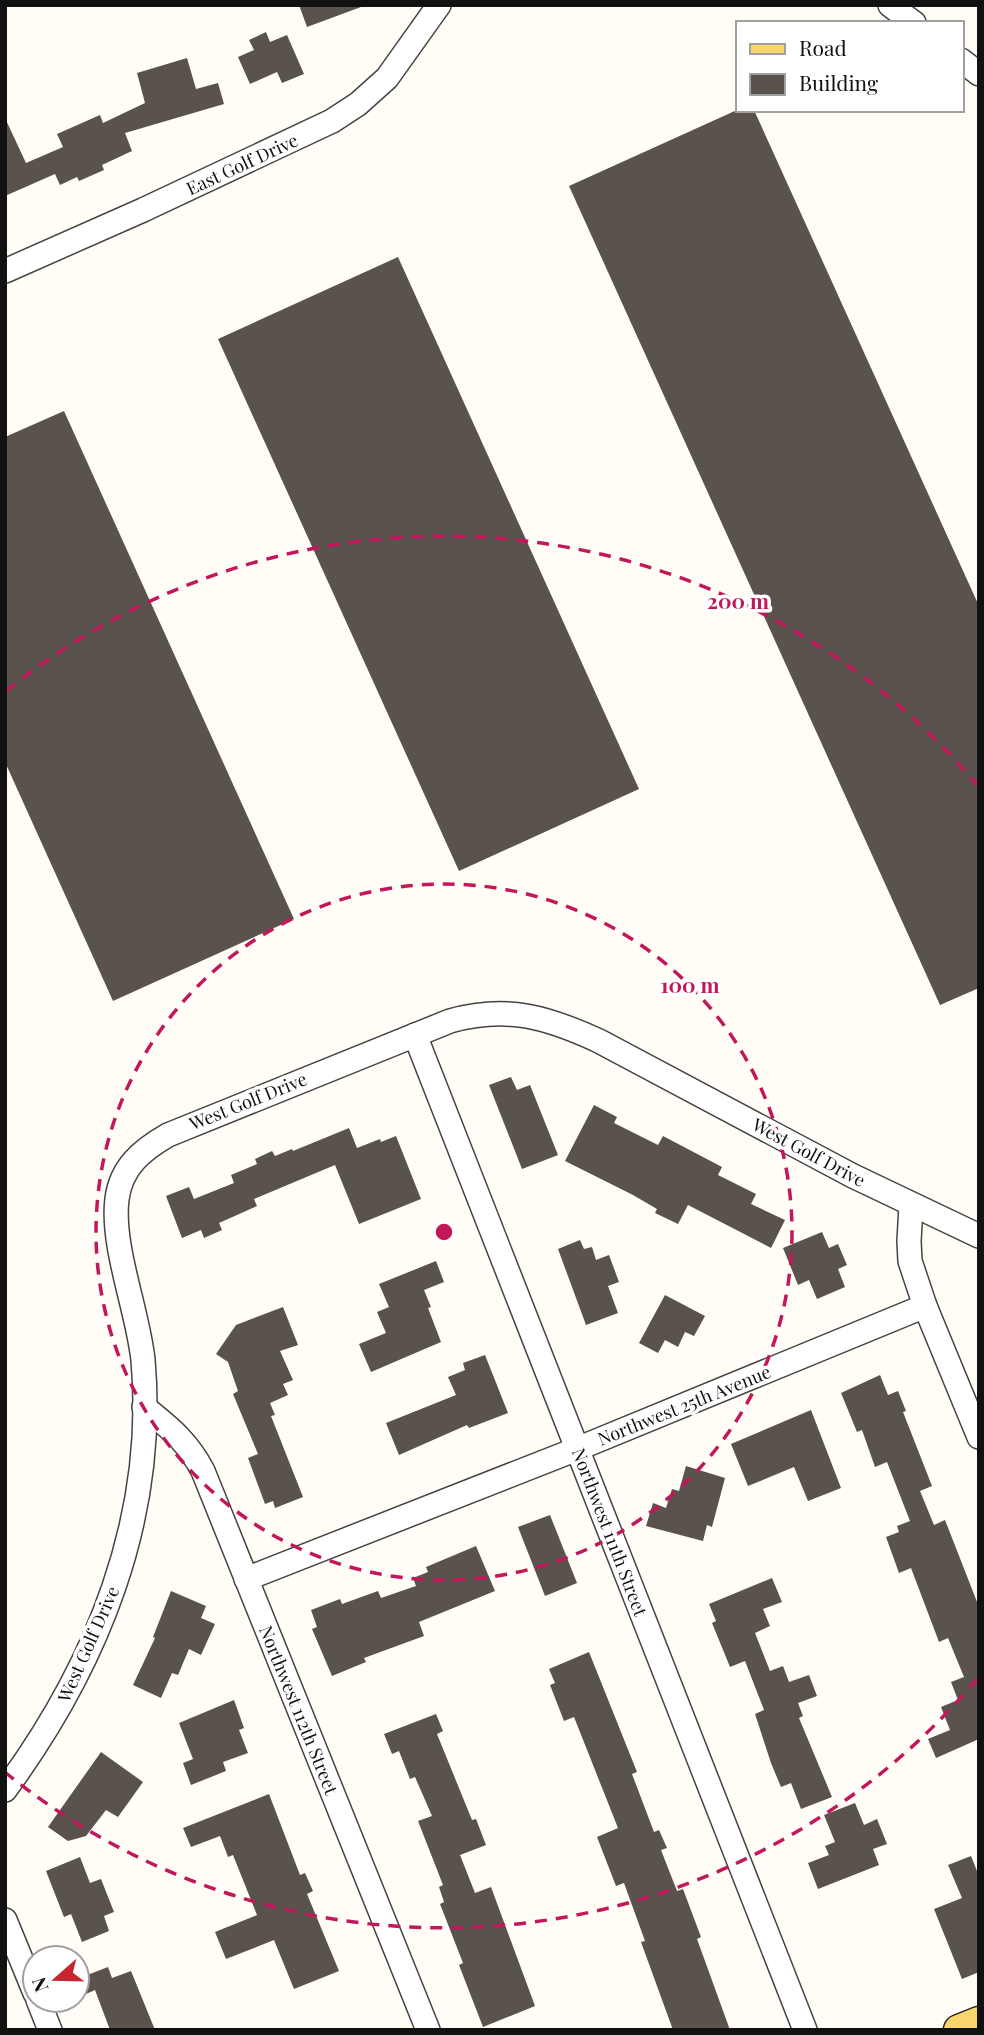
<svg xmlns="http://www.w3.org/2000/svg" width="984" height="2035" font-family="'Playfair Display',serif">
<rect width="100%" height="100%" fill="#fffdf5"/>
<!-- building -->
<g fill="#5a524d">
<path d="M 299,5 L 361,5 L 361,7 L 307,27 Z"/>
<path d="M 266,32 L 270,42 L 287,35 L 304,74 L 282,83 L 277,72 L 250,84 L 238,57 L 254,50 L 249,40 Z"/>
<path d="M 187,58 L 196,89 L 218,83 L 224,104 L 125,133 L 132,151 L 102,165 L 104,170 L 79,181 L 77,177 L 60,185 L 55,174 L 5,196 L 5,118 L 26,163 L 63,147 L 57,134 L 100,115 L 103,123 L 145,103 L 137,73 Z"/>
<path d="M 737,110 L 754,110 L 979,606 L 979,988 L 940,1005 L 569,186 Z"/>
<path d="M 398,257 L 639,789 L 459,871 L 218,339 Z"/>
<path d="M 64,411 L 294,919 L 113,1001 L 5,762 L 5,437 Z"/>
<path d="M 511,1077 L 517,1090 L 530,1085 L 558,1155 L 522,1169 L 489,1085 Z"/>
<path d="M 594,1105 L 617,1117 L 614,1123 L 658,1145 L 663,1136 L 722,1167 L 718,1175 L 756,1194 L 751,1204 L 785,1220 L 771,1248 L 688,1205 L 678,1224 L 655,1213 L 657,1209 L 633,1195 L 565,1161 Z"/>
<path d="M 349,1128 L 357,1148 L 380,1139 L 381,1142 L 396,1136 L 421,1199 L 359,1224 L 335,1165 L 254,1199 L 257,1206 L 219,1223 L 222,1230 L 204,1238 L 201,1230 L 182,1238 L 166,1196 L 189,1187 L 194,1199 L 234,1183 L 231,1175 L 257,1164 L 255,1159 L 272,1151 L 275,1156 L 292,1149 L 293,1151 Z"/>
<path d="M 822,1232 L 829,1248 L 838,1244 L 847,1265 L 838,1269 L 845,1287 L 817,1299 L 809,1280 L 798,1285 L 783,1248 Z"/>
<path d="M 580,1240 L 584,1249 L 592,1247 L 596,1260 L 609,1255 L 619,1282 L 608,1286 L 618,1313 L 586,1325 L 558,1249 Z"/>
<path d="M 436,1261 L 444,1282 L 424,1290 L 431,1307 L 428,1308 L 441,1342 L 371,1372 L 359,1344 L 386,1333 L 377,1312 L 389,1307 L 379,1284 Z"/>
<path d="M 665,1295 L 705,1316 L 694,1336 L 685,1332 L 678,1347 L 665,1340 L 658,1353 L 639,1343 Z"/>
<path d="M 283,1307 L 298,1345 L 280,1351 L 293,1380 L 283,1384 L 288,1395 L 270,1403 L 275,1415 L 271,1416 L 303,1497 L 275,1508 L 273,1501 L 265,1504 L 248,1458 L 258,1454 L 233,1394 L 238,1391 L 228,1362 L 216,1354 L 236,1325 Z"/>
<path d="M 485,1355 L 508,1413 L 469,1428 L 467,1425 L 399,1455 L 386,1423 L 456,1395 L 448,1377 L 465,1370 L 463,1363 Z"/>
<path d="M 880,1375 L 888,1395 L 898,1391 L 906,1411 L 903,1412 L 932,1486 L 920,1491 L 934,1525 L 945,1520 L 979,1607 L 979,1739 L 936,1758 L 928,1739 L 950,1730 L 941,1707 L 958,1700 L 951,1682 L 964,1677 L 948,1638 L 939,1642 L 911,1568 L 899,1573 L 886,1537 L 899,1532 L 897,1526 L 910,1521 L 887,1462 L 875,1467 L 862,1430 L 857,1432 L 841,1393 Z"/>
<path d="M 811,1410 L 841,1488 L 808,1501 L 794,1467 L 748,1486 L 731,1444 Z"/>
<path d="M 686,1466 L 725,1478 L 712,1527 L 707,1525 L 703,1541 L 646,1526 L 653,1503 L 666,1508 L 672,1489 L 679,1491 Z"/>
<path d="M 550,1515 L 577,1583 L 545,1596 L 518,1527 Z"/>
<path d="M 476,1546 L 495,1591 L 419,1622 L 424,1636 L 364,1658 L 366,1662 L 332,1676 L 312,1629 L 317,1627 L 311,1610 L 340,1599 L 342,1604 L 378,1591 L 381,1598 L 416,1586 L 413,1578 L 428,1572 L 426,1567 Z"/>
<path d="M 772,1578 L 782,1602 L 763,1609 L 770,1626 L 755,1633 L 770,1671 L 783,1666 L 789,1682 L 809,1675 L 817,1696 L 798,1703 L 803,1716 L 799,1718 L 832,1797 L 801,1809 L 791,1783 L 781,1787 L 771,1763 L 755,1714 L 764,1710 L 745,1661 L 730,1667 L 712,1623 L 716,1621 L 709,1604 Z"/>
<path d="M 171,1591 L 206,1606 L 201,1618 L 215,1624 L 201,1655 L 189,1649 L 178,1675 L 172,1673 L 161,1698 L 133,1685 L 155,1638 L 153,1637 Z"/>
<path d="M 589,1652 L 637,1772 L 632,1774 L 654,1832 L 659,1830 L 667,1848 L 661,1850 L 677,1891 L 683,1889 L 701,1937 L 697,1939 L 730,2030 L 673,2030 L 641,1942 L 645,1941 L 624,1883 L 616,1886 L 597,1837 L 618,1828 L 574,1717 L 564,1721 L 550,1685 L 555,1683 L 549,1669 Z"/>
<path d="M 234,1700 L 244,1728 L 239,1730 L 248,1753 L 223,1762 L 226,1771 L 191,1785 L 183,1763 L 193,1759 L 179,1723 Z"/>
<path d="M 436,1714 L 443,1731 L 437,1734 L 472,1820 L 476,1819 L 486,1845 L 460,1855 L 475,1893 L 491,1887 L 535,2006 L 483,2027 L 459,1965 L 463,1963 L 440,1904 L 444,1902 L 439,1887 L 443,1885 L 418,1821 L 432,1816 L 415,1777 L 410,1779 L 399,1751 L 392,1754 L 384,1734 Z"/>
<path d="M 101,1752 L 143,1782 L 118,1817 L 106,1810 L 86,1836 L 68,1841 L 48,1827 Z"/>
<path d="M 269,1794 L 300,1875 L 305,1873 L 313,1891 L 307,1894 L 339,1971 L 294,1989 L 274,1940 L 226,1959 L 215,1932 L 257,1915 L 233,1855 L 228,1857 L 220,1836 L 191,1847 L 183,1828 Z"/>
<path d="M 855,1803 L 864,1825 L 877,1819 L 887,1844 L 873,1849 L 879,1865 L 818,1889 L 808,1863 L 829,1855 L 825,1846 L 835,1842 L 824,1815 Z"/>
<path d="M 971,1856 L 979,1876 L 979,1972 L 962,1979 L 934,1909 L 962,1898 L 948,1865 Z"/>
<path d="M 80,1857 L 90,1883 L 101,1879 L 114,1912 L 104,1916 L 109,1931 L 82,1942 L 71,1914 L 64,1917 L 46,1871 Z"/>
<path d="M 108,1967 L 112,1978 L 131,1971 L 155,2030 L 110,2030 L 95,1990 L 77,1998 L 77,1979 Z"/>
</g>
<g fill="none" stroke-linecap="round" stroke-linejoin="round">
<!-- minor casing -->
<g stroke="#444" stroke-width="26">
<g id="minor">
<path d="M 890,5 L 914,23"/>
<path d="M 961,60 L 979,74"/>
<path d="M 5,271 L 143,210 L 332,121 L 358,104 L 387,78 L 439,5"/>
<path d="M 415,1035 L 805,2030"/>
<path d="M 911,1206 L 909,1241 L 910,1261 L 925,1306 L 979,1437"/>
<path d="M 144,1407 C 170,1428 187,1441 203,1471 L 428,2030"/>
<path d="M 246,1579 L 577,1449 L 925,1306"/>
<path d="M 5,1790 C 97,1665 157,1518 143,1360 C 138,1311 111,1246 117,1199 C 121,1167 142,1150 168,1135 L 450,1021 C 507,1005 547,1017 599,1041 L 853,1176 L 979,1236"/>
<path d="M 5,1920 L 35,1993"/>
<path d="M 38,2000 L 50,2030"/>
</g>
</g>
<!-- major casing -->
<g stroke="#222" stroke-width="33">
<path id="major" d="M 959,2030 L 979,2022"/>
</g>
<!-- minor -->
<use href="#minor" stroke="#fff" stroke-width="23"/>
<!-- major -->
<use href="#major" stroke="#f9d66b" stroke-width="30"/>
</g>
<!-- distance rings -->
<g fill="none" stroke="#c2185b" stroke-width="3.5" stroke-dasharray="12 9">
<circle cx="444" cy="1232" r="348"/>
<path d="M977 1679A696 696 0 0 1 6 1773M6 691A696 696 0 0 1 977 785"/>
</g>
<g text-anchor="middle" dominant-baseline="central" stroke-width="7" stroke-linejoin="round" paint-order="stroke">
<!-- street labels -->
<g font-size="18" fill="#111" stroke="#fff">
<text transform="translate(242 164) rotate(-25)">East Golf Drive</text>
<text transform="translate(248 1101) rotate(-22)">West Golf Drive</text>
<text transform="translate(809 1152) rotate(28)">West Golf Drive</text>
<text transform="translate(684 1405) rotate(-22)">Northwest 25th Avenue</text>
<text transform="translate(610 1532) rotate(69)">Northwest 111th Street</text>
<text transform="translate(88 1644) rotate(-66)">West Golf Drive</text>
<text transform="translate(299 1710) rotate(68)">Northwest 112th Street</text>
</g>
</g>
<circle cx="444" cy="1232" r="10" fill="#c2185b" stroke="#fff" stroke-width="3.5"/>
<g font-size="21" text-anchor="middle" font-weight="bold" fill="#c2185b" stroke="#fff" stroke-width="7" stroke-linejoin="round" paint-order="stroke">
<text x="738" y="609">200 m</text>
<text x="690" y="993">100 m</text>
</g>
<!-- border -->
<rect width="984" height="2035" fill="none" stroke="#111111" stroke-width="14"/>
<!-- legend -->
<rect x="736" y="21" width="228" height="91" fill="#ffffff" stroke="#a0a0a0" stroke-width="2"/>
<rect x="750" y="44" width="35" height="10" fill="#f9d66b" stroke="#a0a0a0" stroke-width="2"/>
<text x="799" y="56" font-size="21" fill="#111111">Road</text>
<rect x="750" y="74" width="35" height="21" fill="#5a524d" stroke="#a0a0a0" stroke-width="2"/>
<text x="799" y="91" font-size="21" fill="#111111">Building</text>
<!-- north arrow -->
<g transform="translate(56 1979) rotate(250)"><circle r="33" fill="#ffffff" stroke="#a0a0a0" stroke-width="2"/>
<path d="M0-5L12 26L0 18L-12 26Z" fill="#c4262e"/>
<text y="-10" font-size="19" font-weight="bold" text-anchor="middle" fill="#111111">N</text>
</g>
</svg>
